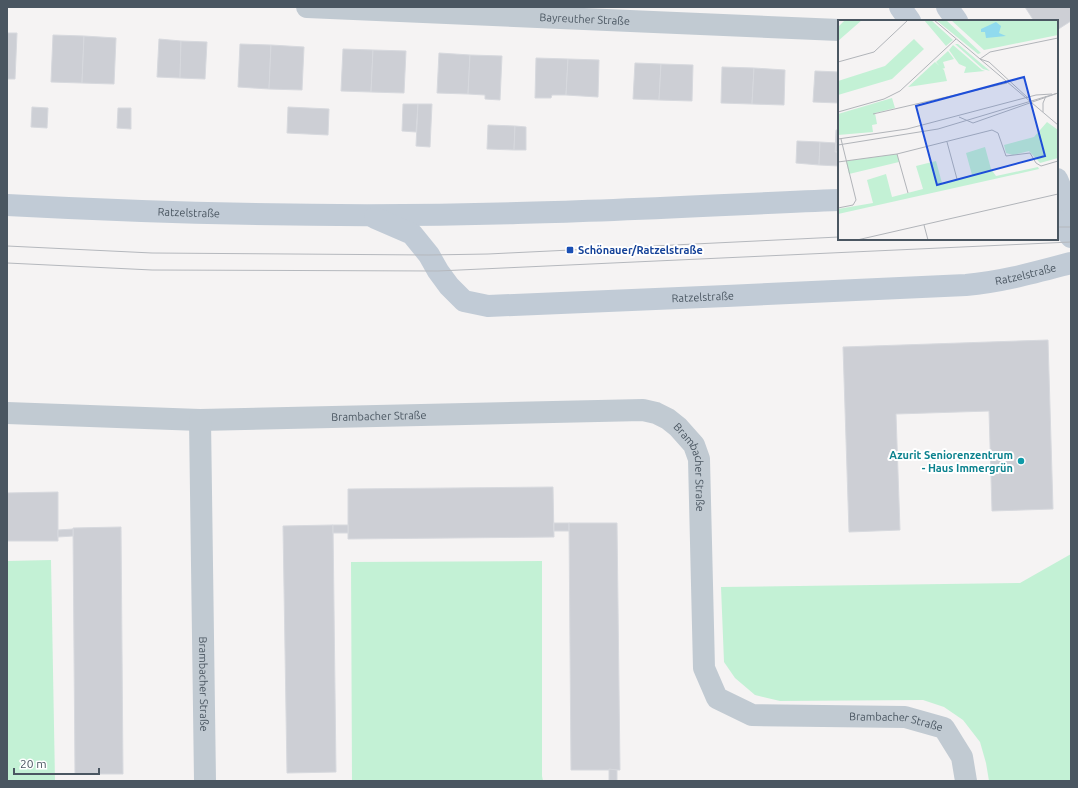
<svg xmlns="http://www.w3.org/2000/svg" width="1078" height="788" font-family="Ubuntu,sans-serif">
<rect width="100%" height="100%" fill="#f5f3f3"/>
<!-- green -->
<g fill="#c3f1d5">
<path d="M 1071,554 L 1071,781 L 989,781 L 986,763 L 980,742 L 963,720 L 944,707 L 923,700 L 780,701 L 755,695 L 735,678 L 724,662 L 721,587 L 1020,583 Z"/>
<path d="M 51,560 L 55,781 L 7,781 L 7,561 Z"/>
<path d="M 542,561 L 542,776 L 543,781 L 295,781 L 352,780 L 351,562 Z"/>
</g>
<!-- building -->
<g fill="#cdcfd5" stroke="#d7d9de">
<path d="M 1025,7 L 1071,7 L 1071,21 L 1057,30 L 1057,21 L 1034,21 Z"/>
<path d="M 7,33 L 17,33 L 15,79 L 7,79 Z"/>
<path d="M 53,35 L 84,36 L 82,83 L 51,82 Z"/>
<path d="M 84,36 L 116,38 L 114,84 L 82,83 Z"/>
<path d="M 159,39 L 181,41 L 180,78 L 157,77 Z"/>
<path d="M 181,41 L 207,42 L 205,79 L 180,78 Z"/>
<path d="M 240,44 L 271,45 L 269,89 L 238,87 Z"/>
<path d="M 271,45 L 304,47 L 302,90 L 269,89 Z"/>
<path d="M 343,49 L 373,50 L 371,92 L 341,91 Z"/>
<path d="M 373,50 L 406,51 L 404,93 L 371,92 Z"/>
<path d="M 439,53 L 470,55 L 468,94 L 437,93 Z"/>
<path d="M 470,55 L 502,56 L 500,100 L 485,99 L 485,95 L 468,94 Z"/>
<path d="M 536,58 L 568,59 L 566,95 L 552,95 L 551,98 L 535,98 Z"/>
<path d="M 568,59 L 599,60 L 598,97 L 566,95 Z"/>
<path d="M 635,63 L 661,64 L 659,100 L 633,99 Z"/>
<path d="M 661,64 L 693,65 L 692,101 L 659,100 Z"/>
<path d="M 722,67 L 754,68 L 752,104 L 721,103 Z"/>
<path d="M 754,68 L 785,70 L 784,105 L 752,104 Z"/>
<path d="M 815,71 L 839,72 L 839,103 L 813,102 Z"/>
<path d="M 403,104 L 418,104 L 416,132 L 402,131 Z"/>
<path d="M 418,104 L 432,104 L 430,147 L 416,146 Z"/>
<path d="M 32,107 L 48,108 L 47,128 L 31,127 Z"/>
<path d="M 288,107 L 329,109 L 328,135 L 287,133 Z"/>
<path d="M 118,108 L 131,108 L 131,129 L 117,128 Z"/>
<path d="M 488,125 L 515,126 L 514,150 L 487,149 Z"/>
<path d="M 515,126 L 526,127 L 526,150 L 514,150 Z"/>
<path d="M 836,130 L 839,130 L 839,152 L 835,152 Z"/>
<path d="M 797,141 L 820,142 L 819,165 L 796,163 Z"/>
<path d="M 820,142 L 836,143 L 835,152 L 839,152 L 839,166 L 819,165 Z"/>
<path d="M 1048,340 L 1053,509 L 992,511 L 989,411 L 896,414 L 900,530 L 849,532 L 843,347 Z"/>
<path d="M 553,487 L 554,537 L 348,539 L 348,489 Z"/>
<path d="M 58,492 L 58,541 L 7,541 L 7,493 Z"/>
<rect x="554" y="523" width="15" height="8"/>
<path d="M 569,523 L 617,523 L 620,770 L 571,770 Z"/>
<path d="M 333,525 L 336,772 L 287,773 L 283,526 Z"/>
<rect x="333" y="525" width="15" height="8"/>
<path d="M 121,527 L 123,774 L 75,774 L 73,528 Z"/>
<path d="M 73,529 L 73,536 L 58,537 L 58,530 Z"/>
<path d="M 609,769 L 617,770 L 617,781 L 609,781 Z"/>
</g>
<g fill="none" stroke-linecap="round" stroke-linejoin="round">
<!-- minor -->
<g stroke="#c1cad2" stroke-width="22">
<path id="s1" d="M 307,7 L 839,30"/>
<path id="s2" d="M 7,413 L 200,420 L 643,410 L 656,413 L 668,419 L 678,427 L 694,445 L 699,459 L 704,668 L 717,698 L 752,715 L 905,717 L 944,728 L 962,757 L 966,781"/>
<path id="s3" d="M 200,420 L 205,781"/>
</g>
<!-- secondary -->
<g stroke="#c1cbd6" stroke-width="22">
<path d="M 900,7 L 910,21"/>
<path d="M 947,7 L 957,21"/>
<path d="M 1057,179 L 1071,213"/>
<path id="s4" d="M 7,205 C 177,214 347,218 517,213 C 624,211 732,204 839,200"/>
<path id="s5" d="M 375,218 L 412,234 L 429,255 L 438,271 L 449,286 L 464,301 L 488,306 C 647,300 807,292 966,285 C 1002,282 1037,272 1071,263"/>
<path d="M 1057,220 L 1071,237"/>
</g>
<!-- tram -->
<g stroke="#b5b8bd" stroke-width="1">
<path d="M 1057,227 L 1071,227"/>
<path d="M 7,246 L 152,253 L 429,255 L 488,254 L 839,237"/>
<path d="M 7,263 L 152,270 L 438,271 L 1071,242"/>
</g>
</g>
<!-- markers -->
<rect fill="#1a4fb4" stroke="#fff" stroke-width="1.5" x="566" y="246" width="8" height="8" rx="2"/>
<circle fill="#0f9aa8" stroke="#fff" stroke-width="1.5" cx="1021" cy="461" r="4"/>
<g text-anchor="middle" dominant-baseline="central" stroke-width="4" stroke-linejoin="round" paint-order="stroke">
<!-- street labels -->
<g font-size="11" fill="#4a5661" stroke="#fff">
<text stroke="none"><textPath href="#s1" startOffset="278">Bayreuther Straße</textPath></text>
<text stroke="none"><textPath href="#s4" startOffset="182">Ratzelstraße</textPath></text>
<text stroke="none"><textPath href="#s5" startOffset="689">Ratzelstraße</textPath></text>
<text stroke="none"><textPath href="#s5" startOffset="365">Ratzelstraße</textPath></text>
<text stroke="none"><textPath href="#s2" startOffset="372">Brambacher Straße</textPath></text>
<text stroke="none"><textPath href="#s2" startOffset="720">Brambacher Straße</textPath></text>
<text stroke="none"><textPath href="#s3" startOffset="264">Brambacher Straße</textPath></text>
<text stroke="none"><textPath href="#s2" startOffset="1140">Brambacher Straße</textPath></text>
</g>
<!-- transit labels -->
<g font-size="11" font-weight="bold" fill="#164399" stroke="#fff" text-anchor="start">
<text x="578" y="250">Schönauer/Ratzelstraße</text>
</g>
<!-- culture labels -->
<g font-size="11" font-weight="bold" fill="#0d838f" stroke="#fff" text-anchor="end">
<text x="1013" y="455">Azurit Seniorenzentrum<tspan x="1013" dy="13">- Haus Immergrün</tspan></text>
</g>
</g>
<!-- overview -->
<g transform="translate(838 20)">
<rect width="220" height="220" fill="#f5f3f3"/>
<path d="M 7,0 L 24,0 L 0,21 L 0,7 ZM 86,0 L 93,0 L 115,20 L 108,26 ZM 98,0 L 108,0 L 143,33 L 140,34 ZM 113,0 L 220,0 L 220,15 L 146,30 ZM 76,19 L 86,29 L 54,59 L 0,75 L 0,61 L 47,46 ZM 117,24 L 120,24 L 152,51 L 145,49 ZM 115,25 L 144,50 L 147,51 L 126,53 L 128,47 L 121,44 L 111,30 ZM 110,31 L 116,39 L 105,42 L 107,48 L 104,49 L 98,42 ZM 97,42 L 106,50 L 109,61 L 70,67 ZM 54,78 L 57,88 L 37,93 L 39,104 L 34,105 L 35,112 L 0,115 L 0,94 ZM 209,102 L 220,110 L 220,138 L 202,143 L 191,131 L 175,135 L 168,133 L 166,125 L 196,117 ZM 147,127 L 153,149 L 158,156 L 200,147 L 201,149 L 0,194 L 0,189 L 35,183 L 29,160 L 48,154 L 54,177 L 85,169 L 78,146 L 98,141 L 104,163 L 134,155 L 128,133 ZM 59,134 L 61,142 L 11,154 L 8,141 Z" fill="#c3f1d5"/>
<path d="M 158,2 L 163,6 L 161,13 L 168,16 L 148,18 L 147,12 L 143,12 L 143,9 Z" fill="#90daee"/>
<path fill="none" stroke="#b1b4b9" stroke-width="1" d="M 96,0 L 220,105M 142,39 L 152,32 L 220,18M 142,39 L 151,42 L 190,78M 0,42 L 36,32 L 70,0M 0,92 L 46,79 L 62,71 L 118,19M 205,92 L 205,83 L 208,76M 35,94 L 169,63M 121,97 L 135,103 L 220,73M 0,119 L 69,109 L 198,75 L 214,74M 109,122 L 119,159M 0,125 L 100,109 L 220,73M 59,134 L 70,173M 0,142 L 59,134 L 154,110 L 160,113 L 168,136 L 192,133 L 198,143 L 203,146 L 220,141M 0,188 L 15,185 L 18,180 L 3,119M 86,205 L 90,220M 19,220 L 220,174"/>
<path fill="#1d4ed8" fill-opacity="0.15" stroke="#1d4ed8" stroke-width="2" d="M 186,57 L 207,136 L 99,165 L 78,86 Z"/>
<rect width="220" height="220" fill="none" stroke="#4a5661" stroke-width="2"/>
</g>
<!-- border -->
<rect width="1078" height="788" fill="none" stroke="#4a5661" stroke-width="16"/>
<!-- scale -->
<path d="M14 768v6h85v-6" fill="none" stroke="#4a5661" stroke-width="2"/>
<text x="20" y="768" font-size="12" fill="#4a5661" stroke="#ffffff" stroke-width="3" paint-order="stroke">20 m</text>
</svg>
